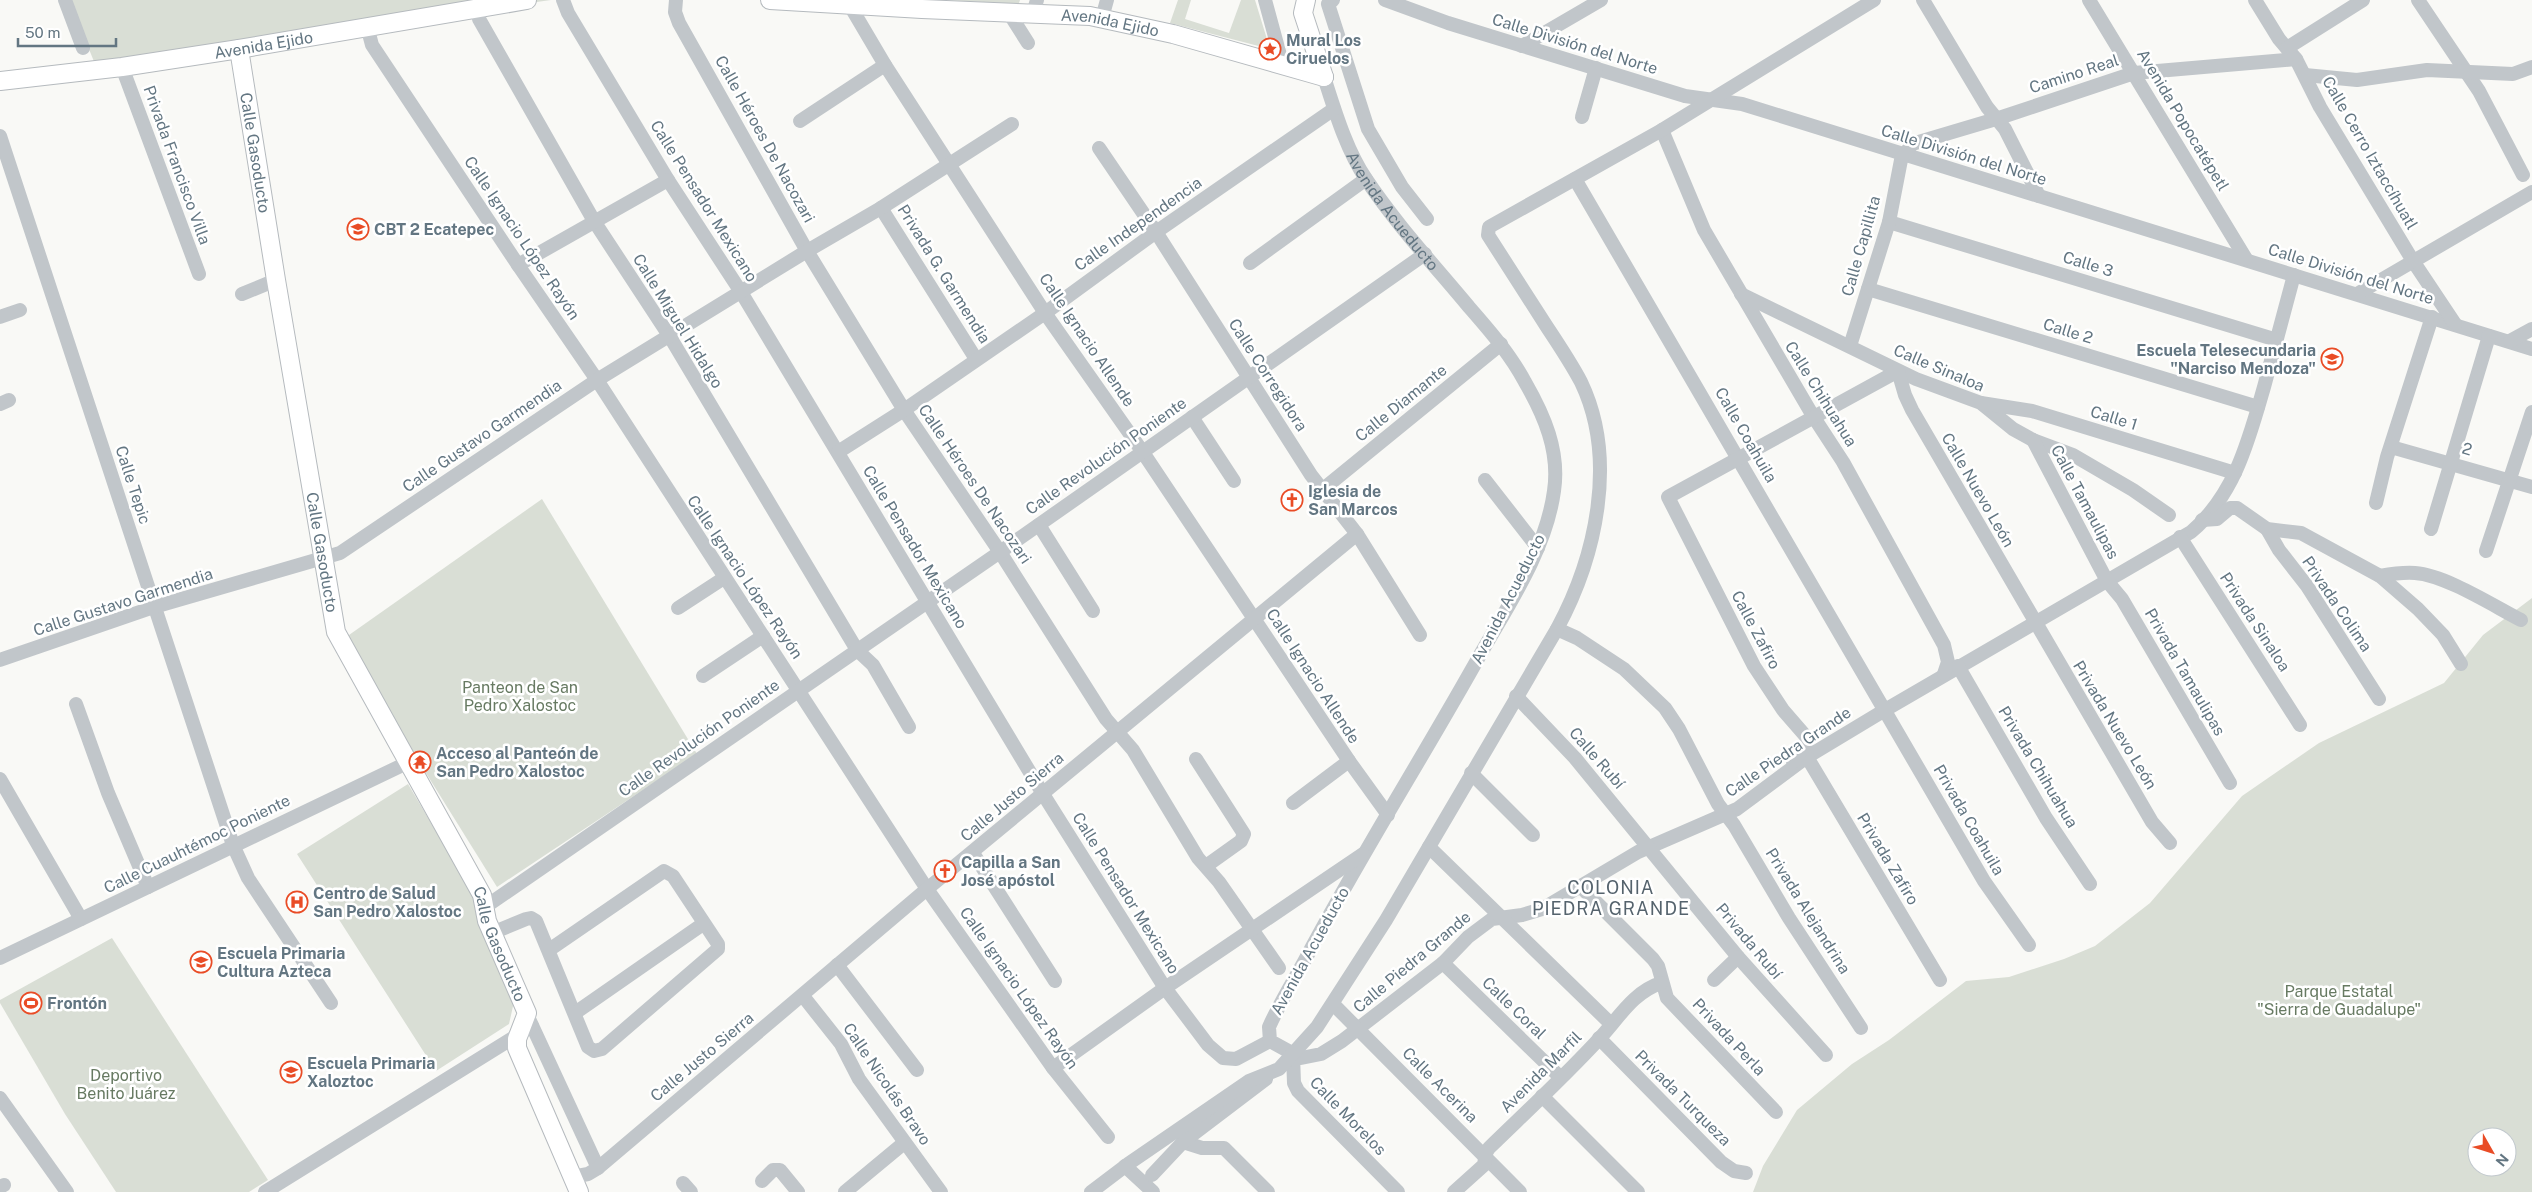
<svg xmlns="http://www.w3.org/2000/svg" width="2532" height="1192" font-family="'Public Sans',sans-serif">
<rect width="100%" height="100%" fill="#f9f9f6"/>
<!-- green -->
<g fill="#d9ded5" fill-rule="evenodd">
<path d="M 69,0 L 551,0 L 95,64 Z"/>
<path d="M 945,0 L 1020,0 L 1019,3 L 1024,4 Z"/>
<path d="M 1178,0 L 1191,0 L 1185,19 L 1229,33 L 1241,0 L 1255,0 L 1270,49 L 1170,23 Z"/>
<path d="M 542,499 L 697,754 L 497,887 L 416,757 L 350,645 L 349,635 Z"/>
<path d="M 2532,598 L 2532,1192 L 1753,1192 L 1763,1166 L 1797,1110 L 1852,1064 L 1889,1040 L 1966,981 L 2009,977 L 2064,959 L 2095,946 L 2150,903 L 2242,796 L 2319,743 L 2444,683 L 2483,635 ZM 2477,1137 L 2507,1137 L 2507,1167 L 2477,1167 Z"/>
<path d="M 408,784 L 476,899 L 475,910 L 516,993 L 509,1024 L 436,1071 L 297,854 Z"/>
<path d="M 112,938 L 268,1180 L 249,1192 L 116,1192 L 65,1114 L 0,1003 L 0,1000 Z"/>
</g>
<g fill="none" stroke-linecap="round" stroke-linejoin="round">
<!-- major casing -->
<g stroke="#b5babe" stroke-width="20">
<g id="major">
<path id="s2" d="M 770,0 L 922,9 L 1090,16 L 1173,34 L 1324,77"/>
<path d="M 1306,0 L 1303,13 L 1324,77"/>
<path id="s3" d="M 239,49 L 276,280 L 336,632 L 482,895 L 487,921 L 527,1013 L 517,1039 L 517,1048 L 579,1192"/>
<path id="s4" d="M 0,81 L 122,67 L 239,49 L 527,0"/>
</g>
</g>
<!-- minor -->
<g stroke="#c1c6ca" stroke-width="14">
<path d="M 65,0 L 83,48"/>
<path d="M 563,0 L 568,13 L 668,180 L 741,292 L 1043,794 L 1165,988 L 1208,1045 L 1223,1058 L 1236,1059 L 1270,1041"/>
<path d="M 676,0 L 675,12 L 679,23 L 807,251 L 904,410 L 1000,552 L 1106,719 L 1133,750 L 1198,858 L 1219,882 L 1279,968"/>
<path d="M 1265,0 L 1283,66"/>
<path d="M 1333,0 L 1328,4 L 1368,129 L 1402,187 L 1427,219"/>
<path d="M 1385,0 L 1448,23 L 1685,96 L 1742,104 L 2532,349"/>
<path d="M 1923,0 L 1987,107 L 2005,129 L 2039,196"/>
<path d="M 2089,0 L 2246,259"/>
<path d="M 2255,0 L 2279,39 L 2296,59 L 2320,107 L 2413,261 L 2455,324"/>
<path d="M 2418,0 L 2479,91 L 2523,175"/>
<path d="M 849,4 L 885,65 L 1045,313 L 1142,451 L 1349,761 L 1388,815"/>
<path d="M 478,7 L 479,19 L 594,221 L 670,337 L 857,650 L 873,665 L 909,727"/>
<path d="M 1009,13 L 1028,43"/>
<path d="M 1033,13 L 1037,0"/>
<path d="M 1102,18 L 1107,0"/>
<path d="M 367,26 L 372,45 L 518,265 L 597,380 L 927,889 L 1053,1068 L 1108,1137"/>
<path d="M 1522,46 L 1601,0"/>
<path d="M 2287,48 L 2363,0"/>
<path d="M 122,67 L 199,274"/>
<path d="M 2305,75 L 2357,80 L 2427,70 L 2513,74 L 2532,67"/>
<path id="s1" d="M 1324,77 C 1335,111 1346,149 1366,179 C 1396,224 1434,265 1469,307 C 1490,331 1510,354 1525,382 C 1544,415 1560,451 1554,491 C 1546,550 1509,604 1480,655 C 1423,757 1360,856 1305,960 C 1293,982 1279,1004 1269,1027 L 1270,1041 L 1301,1058 L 1321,1054 L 1342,1041 L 1443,963 L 1468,937 L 1492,919 L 1522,915 L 1542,909 L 1638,852 L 1737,809 L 1807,757 L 1885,710 L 2191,532 C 2235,495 2249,439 2264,387 C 2274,350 2284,313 2294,275"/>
<path d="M 1582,117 L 1596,68"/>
<path d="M 800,121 L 885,65"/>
<path d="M 1662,130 L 1704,230 L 1813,416 L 1843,462 L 1944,645 L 1948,662 L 1944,674"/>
<path d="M 0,136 L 233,845 L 248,878 L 331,1003"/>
<path d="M 1099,148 L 1156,232 L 1311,475 L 1357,534 L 1420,635"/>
<path d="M 1575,179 L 1984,881 L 2029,945"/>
<path d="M 881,208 L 976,359"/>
<path d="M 1889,222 L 2277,340"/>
<path d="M 1250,263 L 1366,179"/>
<path d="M 518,265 L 668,180"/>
<path d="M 1868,289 L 2258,407"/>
<path d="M 242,294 L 276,280"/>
<path d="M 1741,294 L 1916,379 L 1981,403 L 2013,429 L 2033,440 L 2073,455 L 2133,490 L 2169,515"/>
<path d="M 2357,294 L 2532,192"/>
<path d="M 0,317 L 20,310"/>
<path d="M 2510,341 L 2532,329"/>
<path d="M 1850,346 L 1889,222 L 1901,160 L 1912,144 L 1996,119 L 2134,73 L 2296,59"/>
<path d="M 1981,403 L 2032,411 L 2235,473"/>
<path d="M 0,404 L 9,400"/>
<path d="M 1192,417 L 1234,481"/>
<path d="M 2033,440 L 2107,581 L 2122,599 L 2230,783"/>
<path d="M 2391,447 L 2532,487"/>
<path d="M 838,452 L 904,410 L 1045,313 L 1156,232 L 1334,109"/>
<path d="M 1485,480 L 1538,548"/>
<path d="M 1322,490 L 1501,344"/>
<path d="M 2376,503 L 2387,457 L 2432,317"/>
<path d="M 2202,520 L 2217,519 L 2230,508 L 2237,508 L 2267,529 L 2301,533 L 2380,576 L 2418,609 L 2443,635 L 2461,664"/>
<path d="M 1039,525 L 1093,611"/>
<path d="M 2267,529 L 2279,550 L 2307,586 L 2379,699"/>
<path d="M 2431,529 L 2489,336"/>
<path d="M 2180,537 L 2300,725"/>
<path d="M 2486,551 L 2532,412"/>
<path d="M 2380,576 C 2391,574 2403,572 2415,573 C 2445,575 2492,605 2521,620"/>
<path d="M 678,608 L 724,578"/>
<path d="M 1557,629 L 1577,638 L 1624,669 L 1665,708 L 1679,729 L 1718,804 L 1734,825 L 1789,918 L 1861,1028"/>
<path d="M 0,660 L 154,607 L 340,553 L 597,380 L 807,251 L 881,208 L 1012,124"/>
<path d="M 1958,666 L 2046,818 L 2090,884"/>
<path d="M 703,676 L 763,636"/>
<path d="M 1516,696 L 1575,758 L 1738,957 L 1826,1055"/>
<path d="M 76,704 L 108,793 L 148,887"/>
<path d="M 1807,757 L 1940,980"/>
<path d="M 1196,759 L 1244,834 L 1241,841 L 1206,866"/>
<path d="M 1793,762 L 1809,740 L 1783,710 L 1754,666 L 1668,497 L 1898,371 L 1905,395 L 1912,410 L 2152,822 L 2170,843"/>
<path d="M 1471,773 L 1533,835"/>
<path d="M 0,779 L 81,919"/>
<path d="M 1293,803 L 1349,761"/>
<path d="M 1429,847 L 1610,1023"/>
<path d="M 973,853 L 1055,981"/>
<path d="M 1580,886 L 1653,959 L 1658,966 L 1667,998 L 1776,1112"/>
<path d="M 485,907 L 1000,552 L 1425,254"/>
<path d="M 492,933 L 526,919 L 531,918 L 536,921 L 588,1047 L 594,1051 L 602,1049 L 718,949 L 718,944 L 673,876 L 664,871 L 549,950"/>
<path d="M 0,958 L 409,762"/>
<path d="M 1443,963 L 1560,1077"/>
<path d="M 837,965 L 917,1070"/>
<path d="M 1714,980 L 1738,957"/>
<path d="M 803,996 L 841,1044 L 859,1079 L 941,1192"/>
<path d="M 1334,1005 L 1520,1192"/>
<path d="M 575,1013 L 703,924"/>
<path d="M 529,1019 L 598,1168"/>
<path d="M 1599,1038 L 1721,1162 L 1734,1171 L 1746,1173"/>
<path d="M 1293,1055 L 1294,1083 L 1298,1091 L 1398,1192"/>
<path d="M 1053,1068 L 1165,988 L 1363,854"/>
<path d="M 1542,1096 L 1638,1192"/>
<path d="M 0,1098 L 67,1192"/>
<path d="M 1183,1142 L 1202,1148 L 1224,1148 L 1268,1192"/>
<path d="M 1125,1166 L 1153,1192"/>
<path d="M 1152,1175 L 1183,1142 L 1266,1079"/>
<path d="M 572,1177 L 588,1174 L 598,1168 L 927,889 L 1357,534"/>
<path d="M 762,1181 L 773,1170 L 780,1170 L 798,1192"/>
<path d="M 683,1183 L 691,1192"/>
<path d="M 0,1187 L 4,1185"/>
<path d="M 265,1192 L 532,1026"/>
<path d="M 845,1192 L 904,1143"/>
<path d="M 1091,1192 L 1128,1164 L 1249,1081 L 1279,1069 L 1317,1027 L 1386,920 L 1557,629 C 1596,557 1618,459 1581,382 C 1571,363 1559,345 1547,327 C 1527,296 1508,266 1488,235 L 1489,227 L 1662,130 L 1874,0"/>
<path d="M 1454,1192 L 1484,1165 L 1486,1153 L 1489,1148 C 1526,1112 1564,1077 1599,1039 C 1618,1019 1633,992 1661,983"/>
</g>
<!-- major -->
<use href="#major" stroke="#fff" stroke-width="18"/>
</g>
<!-- icons -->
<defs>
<g id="sight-ring" transform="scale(1.125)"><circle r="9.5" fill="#fff" stroke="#e94c26" stroke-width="1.5"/><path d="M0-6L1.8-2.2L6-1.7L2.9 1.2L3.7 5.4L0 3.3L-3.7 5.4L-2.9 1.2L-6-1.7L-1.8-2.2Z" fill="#e94c26"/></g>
<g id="school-ring" transform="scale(1.125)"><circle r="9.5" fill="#fff" stroke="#e94c26" stroke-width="1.5"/><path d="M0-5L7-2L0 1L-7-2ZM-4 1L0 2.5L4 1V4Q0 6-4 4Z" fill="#e94c26"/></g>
<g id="church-ring" transform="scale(1.125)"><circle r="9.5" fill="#fff" stroke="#e94c26" stroke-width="1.5"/><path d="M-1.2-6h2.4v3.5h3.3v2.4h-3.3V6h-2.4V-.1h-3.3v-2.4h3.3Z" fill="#e94c26"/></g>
<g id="temple-ring" transform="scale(1.125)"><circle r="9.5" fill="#fff" stroke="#e94c26" stroke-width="1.5"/><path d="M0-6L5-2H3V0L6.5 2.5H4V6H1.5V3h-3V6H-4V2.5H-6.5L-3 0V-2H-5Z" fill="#e94c26"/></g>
<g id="hospital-ring" transform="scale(1.125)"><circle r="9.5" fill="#fff" stroke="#e94c26" stroke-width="1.5"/><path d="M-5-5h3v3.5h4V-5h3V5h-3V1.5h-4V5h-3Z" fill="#e94c26"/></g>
<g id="stadium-ring" transform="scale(1.125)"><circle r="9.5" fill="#fff" stroke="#e94c26" stroke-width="1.5"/><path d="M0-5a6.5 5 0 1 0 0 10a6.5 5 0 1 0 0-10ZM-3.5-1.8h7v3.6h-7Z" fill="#e94c26"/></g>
</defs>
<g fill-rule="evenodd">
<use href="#sight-ring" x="1270" y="49"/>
<use href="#school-ring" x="358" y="229"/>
<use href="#school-ring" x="2332" y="359"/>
<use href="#church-ring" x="1292" y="500"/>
<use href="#temple-ring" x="420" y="762"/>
<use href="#church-ring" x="945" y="871"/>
<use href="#hospital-ring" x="297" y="902"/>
<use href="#school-ring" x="201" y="962"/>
<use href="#stadium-ring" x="31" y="1003"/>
<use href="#school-ring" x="291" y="1072"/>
</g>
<g text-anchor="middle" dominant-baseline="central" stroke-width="5" stroke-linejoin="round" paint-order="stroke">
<!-- street labels -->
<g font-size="16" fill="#637682" stroke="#fff">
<text stroke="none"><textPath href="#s2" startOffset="341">Avenida Ejido</textPath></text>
<text stroke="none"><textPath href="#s4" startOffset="266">Avenida Ejido</textPath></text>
<text transform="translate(1575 44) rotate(17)">Calle División del Norte</text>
<text transform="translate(2074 74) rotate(-18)">Camino Real</text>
<text transform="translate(2183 120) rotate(59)">Avenida Popocatépetl</text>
<text transform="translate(765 139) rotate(61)">Calle Héroes De Nacozari</text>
<text stroke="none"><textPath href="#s3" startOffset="105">Calle Gasoducto</textPath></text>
<text transform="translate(2370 153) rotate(60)">Calle Cerro Iztaccíhuatl</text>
<text transform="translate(1964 155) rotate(17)">Calle División del Norte</text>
<text transform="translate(177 165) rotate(70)">Privada Francisco Villa</text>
<text transform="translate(704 201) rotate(58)">Calle Pensador Mexicano</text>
<text stroke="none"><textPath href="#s1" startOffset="152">Avenida Acueducto</textPath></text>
<text transform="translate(1138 224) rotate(-35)">Calle Independencia</text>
<text transform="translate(522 238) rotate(56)">Calle Ignacio López Rayón</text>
<text transform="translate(1861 246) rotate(-74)">Calle Capillita</text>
<text transform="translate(2088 264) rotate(17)">Calle 3</text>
<text transform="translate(944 274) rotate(58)">Privada G. Garmendia</text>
<text transform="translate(2351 274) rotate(17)">Calle División del Norte</text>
<text transform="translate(678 321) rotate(58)">Calle Miguel Hidalgo</text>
<text transform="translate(2068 331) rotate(17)">Calle 2</text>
<text transform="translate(1087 340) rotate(56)">Calle Ignacio Allende</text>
<text transform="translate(1939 368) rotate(23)">Calle Sinaloa</text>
<text transform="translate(1268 375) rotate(57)">Calle Corregidora</text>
<text transform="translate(1821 394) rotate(58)">Calle Chihuahua</text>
<text transform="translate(1401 403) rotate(-39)">Calle Diamante</text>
<text transform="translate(2114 418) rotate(17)">Calle 1</text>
<text transform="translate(1746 435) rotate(60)">Calle Coahuila</text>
<text transform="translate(482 436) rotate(-34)">Calle Gustavo Garmendia</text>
<text transform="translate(2467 449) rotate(16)">2</text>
<text transform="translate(1106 456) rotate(-35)">Calle Revolución Poniente</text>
<text transform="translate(975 484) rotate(56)">Calle Héroes De Nacozari</text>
<text transform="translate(133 485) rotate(72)">Calle Tepic</text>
<text transform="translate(1978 490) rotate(60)">Calle Nuevo León</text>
<text transform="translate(2085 502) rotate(62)">Calle Tamaulipas</text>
<text transform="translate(915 547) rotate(59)">Calle Pensador Mexicano</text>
<text stroke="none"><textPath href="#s3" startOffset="510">Calle Gasoducto</textPath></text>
<text transform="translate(745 577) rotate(56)">Calle Ignacio López Rayón</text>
<text transform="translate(1508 599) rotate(-63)">Avenida Acueducto</text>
<text transform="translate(123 602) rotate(-18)">Calle Gustavo Garmendia</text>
<text transform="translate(2337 604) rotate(56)">Privada Colima</text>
<text transform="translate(2255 622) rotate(57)">Privada Sinaloa</text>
<text transform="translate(1756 630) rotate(62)">Calle Zafiro</text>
<text transform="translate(2185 672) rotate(60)">Privada Tamaulipas</text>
<text transform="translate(1313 676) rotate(57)">Calle Ignacio Allende</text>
<text transform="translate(2115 725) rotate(59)">Privada Nuevo León</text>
<text transform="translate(699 738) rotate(-35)">Calle Revolución Poniente</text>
<text transform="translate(1788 752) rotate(-34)">Calle Piedra Grande</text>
<text transform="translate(1597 758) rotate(49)">Calle Rubí</text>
<text transform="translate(2038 767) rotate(59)">Privada Chihuahua</text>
<text transform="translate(1012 797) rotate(-40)">Calle Justo Sierra</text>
<text transform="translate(1969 820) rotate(60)">Privada Coahuila</text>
<text transform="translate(197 844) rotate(-26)">Calle Cuauhtémoc Poniente</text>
<text transform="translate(1888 859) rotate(59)">Privada Zafiro</text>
<text transform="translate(1126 893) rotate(58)">Calle Pensador Mexicano</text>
<text transform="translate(1808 911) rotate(58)">Privada Alejandrina</text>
<text transform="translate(1749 941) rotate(50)">Privada Rubí</text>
<text stroke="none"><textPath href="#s3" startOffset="944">Calle Gasoducto</textPath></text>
<text transform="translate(1310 951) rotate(-61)">Avenida Acueducto</text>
<text transform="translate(1412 962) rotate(-40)">Calle Piedra Grande</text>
<text transform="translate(1019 988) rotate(55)">Calle Ignacio López Rayón</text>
<text transform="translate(1514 1008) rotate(44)">Calle Coral</text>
<text transform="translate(1729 1037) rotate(47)">Privada Perla</text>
<text transform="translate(702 1057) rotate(-40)">Calle Justo Sierra</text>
<text transform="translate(1541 1072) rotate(-45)">Avenida Marfil</text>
<text transform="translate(887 1084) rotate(56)">Calle Nicolás Bravo</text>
<text transform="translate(1440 1085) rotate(45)">Calle Acerina</text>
<text transform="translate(1683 1098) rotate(45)">Privada Turqueza</text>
<text transform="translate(1348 1116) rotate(46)">Calle Morelos</text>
</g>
<!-- poi labels -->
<g font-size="16" font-weight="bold" fill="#637682" stroke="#fff" text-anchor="start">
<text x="1286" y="40">Mural Los<tspan x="1286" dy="18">Ciruelos</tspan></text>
<text x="374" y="229">CBT 2 Ecatepec</text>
<text x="2316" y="350" text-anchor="end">Escuela Telesecundaria<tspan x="2316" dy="18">"Narciso Mendoza"</tspan></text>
<text x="1308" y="491">Iglesia de<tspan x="1308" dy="18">San Marcos</tspan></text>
<text x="436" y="753">Acceso al Panteón de<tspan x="436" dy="18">San Pedro Xalostoc</tspan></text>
<text x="961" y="862">Capilla a San<tspan x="961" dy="18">José apóstol</tspan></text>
<text x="313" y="893">Centro de Salud<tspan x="313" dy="18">San Pedro Xalostoc</tspan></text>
<text x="217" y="953">Escuela Primaria<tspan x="217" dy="18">Cultura Azteca</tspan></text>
<text x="47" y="1003">Frontón</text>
<text x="307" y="1063">Escuela Primaria<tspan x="307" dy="18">Xaloztoc</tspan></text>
</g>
<!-- park labels -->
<g font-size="16" fill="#677a62" stroke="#fff">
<text x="520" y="687">Panteon de San<tspan x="520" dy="18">Pedro Xalostoc</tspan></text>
<text x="2339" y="991">Parque Estatal<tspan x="2339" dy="18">"Sierra de Guadalupe"</tspan></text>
<text x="126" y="1075">Deportivo<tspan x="126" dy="18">Benito Juárez</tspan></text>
</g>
<!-- neighbourhood labels -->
<g font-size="18" letter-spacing="1" fill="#55636d" stroke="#fff">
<text x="1611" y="887">COLONIA<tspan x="1611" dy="21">PIEDRA GRANDE</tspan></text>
</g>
</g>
<!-- north arrow -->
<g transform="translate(2492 1152) rotate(129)"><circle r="24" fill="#ffffff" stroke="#c1c8cd"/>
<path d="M0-4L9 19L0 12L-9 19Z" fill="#e94c26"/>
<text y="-8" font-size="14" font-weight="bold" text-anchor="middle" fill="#637682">N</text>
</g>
<!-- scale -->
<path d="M18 38v8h98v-8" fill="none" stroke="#637682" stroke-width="2.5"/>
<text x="25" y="38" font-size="15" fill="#637682" stroke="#ffffff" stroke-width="4" paint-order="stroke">50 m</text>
</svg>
